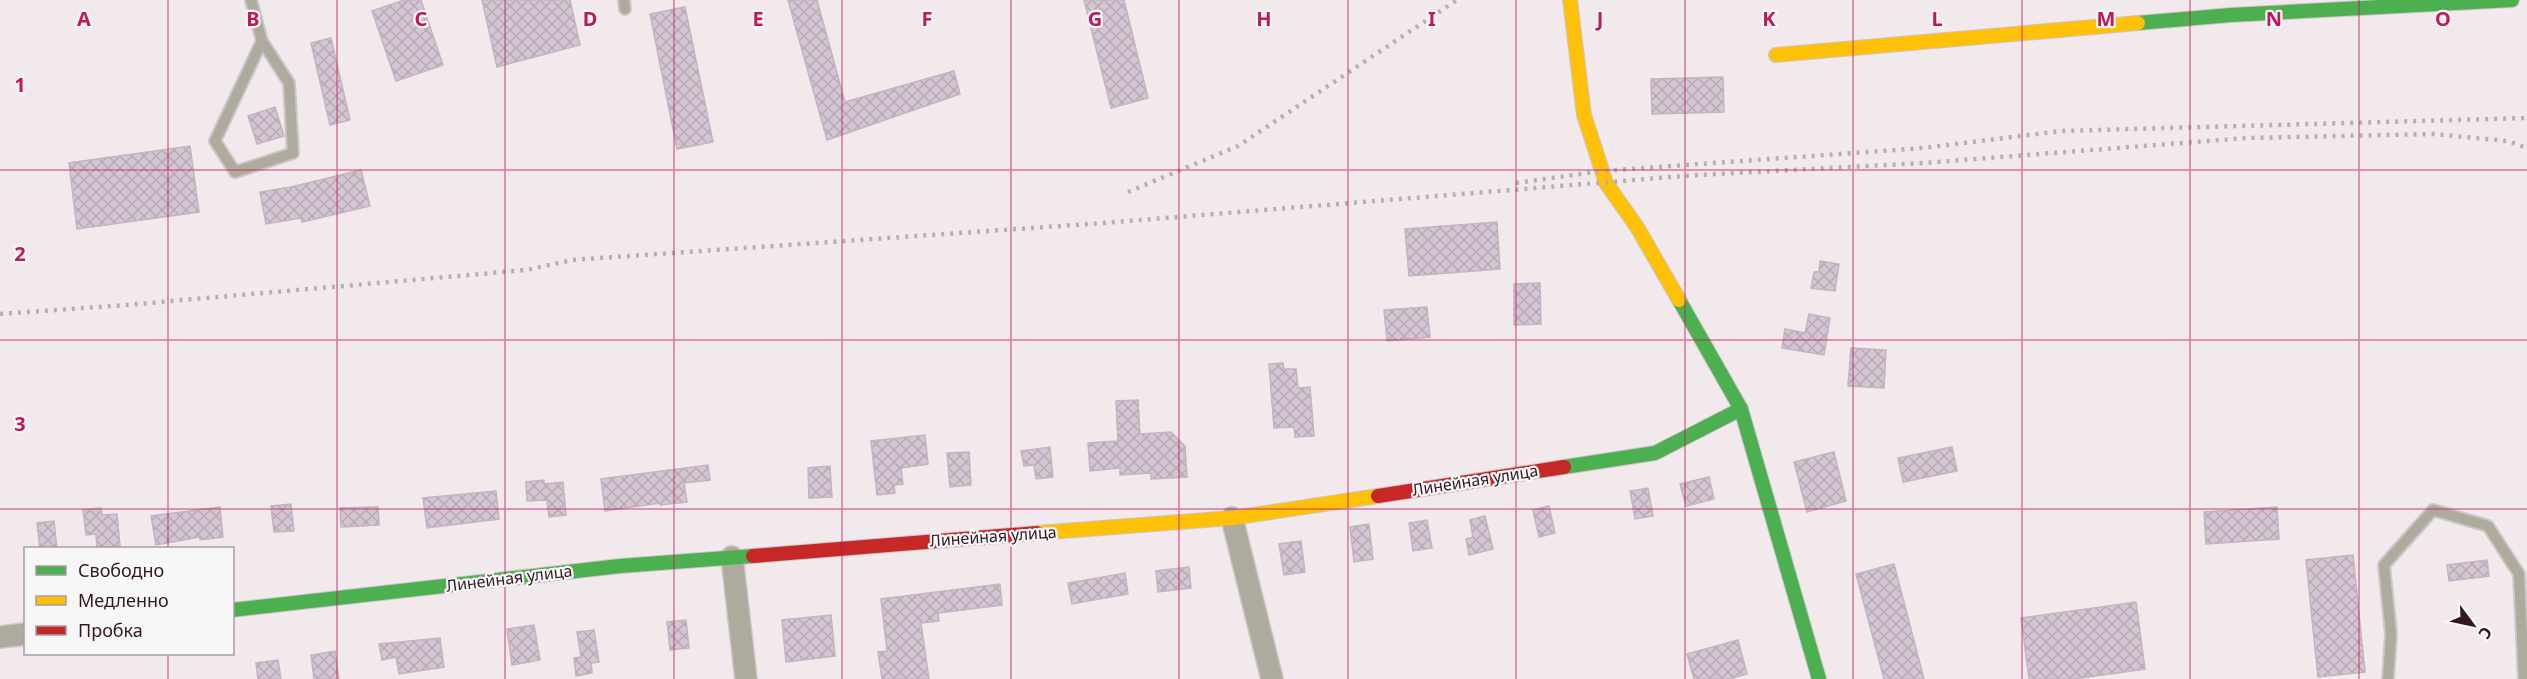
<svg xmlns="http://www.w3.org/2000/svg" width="2527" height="679" font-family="'Noto Sans',sans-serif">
<defs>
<pattern id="building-cross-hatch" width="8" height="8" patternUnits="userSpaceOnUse" patternTransform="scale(1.5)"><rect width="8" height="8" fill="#d4c5d2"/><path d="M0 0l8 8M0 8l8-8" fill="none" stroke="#b7a8b4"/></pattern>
</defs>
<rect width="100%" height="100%" fill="#f2e9ed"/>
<!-- building -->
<g fill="url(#building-cross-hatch)" stroke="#c3b4c1" stroke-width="1.5">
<path d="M 404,0 L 421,0 L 443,65 L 396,81 L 372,11 Z"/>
<path d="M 482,0 L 570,0 L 580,45 L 497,67 Z"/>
<path d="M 788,0 L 817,0 L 845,102 L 954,71 L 960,94 L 827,140 Z"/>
<path d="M 1084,0 L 1124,0 L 1148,98 L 1111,108 Z"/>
<path d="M 685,7 L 713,142 L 677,149 L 650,14 Z"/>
<path d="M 331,38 L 350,120 L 330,125 L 311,43 Z"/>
<path d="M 1723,77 L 1724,112 L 1652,114 L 1651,79 Z"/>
<path d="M 275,107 L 284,136 L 257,144 L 248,116 Z"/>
<path d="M 190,146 L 199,212 L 77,229 L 69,163 Z"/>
<path d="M 361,170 L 370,206 L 302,222 L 301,218 L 266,224 L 260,192 L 291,187 Z"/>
<path d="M 1497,222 L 1500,269 L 1409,276 L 1405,229 Z"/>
<path d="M 1820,261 L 1839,264 L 1835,291 L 1811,288 L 1814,272 L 1819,272 Z"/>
<path d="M 1540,283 L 1541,324 L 1514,325 L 1514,284 Z"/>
<path d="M 1427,307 L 1430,337 L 1387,341 L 1384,310 Z"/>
<path d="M 1809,314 L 1830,318 L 1824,355 L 1782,348 L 1785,329 L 1805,333 Z"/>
<path d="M 1851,348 L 1886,350 L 1884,388 L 1848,386 Z"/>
<path d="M 1283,363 L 1284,369 L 1296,369 L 1298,388 L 1310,387 L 1314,436 L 1295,437 L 1294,427 L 1274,428 L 1269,364 Z"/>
<path d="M 1138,400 L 1140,434 L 1171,432 L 1185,446 L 1187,477 L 1151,479 L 1151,473 L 1120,475 L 1120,468 L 1090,471 L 1088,443 L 1118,441 L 1116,401 Z"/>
<path d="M 925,435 L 928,464 L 901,468 L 903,484 L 894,485 L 895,493 L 877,495 L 871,441 Z"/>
<path d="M 1050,447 L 1053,477 L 1036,479 L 1034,465 L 1024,466 L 1021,451 Z"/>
<path d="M 1952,447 L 1957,471 L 1903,482 L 1898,458 Z"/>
<path d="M 969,452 L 971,485 L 950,487 L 947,453 Z"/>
<path d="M 1834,452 L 1846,501 L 1807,512 L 1794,462 Z"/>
<path d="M 708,465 L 710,480 L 684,483 L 687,502 L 660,505 L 660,503 L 605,511 L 601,479 Z"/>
<path d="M 830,466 L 832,497 L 809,498 L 808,468 Z"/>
<path d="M 1709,477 L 1714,499 L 1686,506 L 1680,484 Z"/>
<path d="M 544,480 L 544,484 L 563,482 L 566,515 L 549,517 L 547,500 L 527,501 L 526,482 Z"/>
<path d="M 1648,488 L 1653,516 L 1635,519 L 1630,491 Z"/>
<path d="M 496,491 L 499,519 L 427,528 L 423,498 Z"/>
<path d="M 291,504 L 294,531 L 274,532 L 271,506 Z"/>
<path d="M 1549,506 L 1555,533 L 1539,537 L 1533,510 Z"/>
<path d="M 220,507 L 223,537 L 200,540 L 200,537 L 156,545 L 151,516 Z"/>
<path d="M 378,507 L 379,525 L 341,527 L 340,508 Z"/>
<path d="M 2277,507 L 2279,539 L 2206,544 L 2204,512 Z"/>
<path d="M 101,508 L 102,515 L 117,514 L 120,546 L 97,548 L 96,534 L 86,535 L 83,510 Z"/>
<path d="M 1485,516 L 1493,549 L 1469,555 L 1466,539 L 1473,537 L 1470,520 Z"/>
<path d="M 1427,520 L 1432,548 L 1413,551 L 1409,523 Z"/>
<path d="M 54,521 L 57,549 L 40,549 L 37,523 Z"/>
<path d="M 1369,524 L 1373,559 L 1354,562 L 1350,527 Z"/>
<path d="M 1301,541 L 1305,572 L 1284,575 L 1279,544 Z"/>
<path d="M 2353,555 L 2365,672 L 2318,677 L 2306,560 Z"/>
<path d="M 2487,560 L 2489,576 L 2449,581 L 2447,565 Z"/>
<path d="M 1894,564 L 1924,679 L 1884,679 L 1856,574 Z"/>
<path d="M 1189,567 L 1191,588 L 1158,592 L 1156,571 Z"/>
<path d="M 1125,573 L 1128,594 L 1072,604 L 1068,583 Z"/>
<path d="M 1000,584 L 1002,605 L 938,613 L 939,621 L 921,623 L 929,679 L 882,679 L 878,652 L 887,651 L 881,599 Z"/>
<path d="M 2136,602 L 2145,669 L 2074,679 L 2029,679 L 2021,618 Z"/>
<path d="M 831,615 L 835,656 L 786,662 L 782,620 Z"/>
<path d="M 686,620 L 689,648 L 670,650 L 667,622 Z"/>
<path d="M 534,625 L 540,660 L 512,665 L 507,629 Z"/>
<path d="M 594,630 L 599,662 L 591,663 L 592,673 L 576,676 L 574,658 L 581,657 L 577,632 Z"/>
<path d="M 440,638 L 444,667 L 399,674 L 396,657 L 382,660 L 379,644 Z"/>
<path d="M 1738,640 L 1747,674 L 1729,679 L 1694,679 L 1687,654 Z"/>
<path d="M 335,651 L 339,679 L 314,679 L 311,655 Z"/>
<path d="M 278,660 L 281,679 L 258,679 L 256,663 Z"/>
</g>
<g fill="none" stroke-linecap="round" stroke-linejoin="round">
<!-- lane casing -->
<g stroke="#cfc4c9" stroke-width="14">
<g id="lane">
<path d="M 251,0 L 262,41 L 289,83 L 293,153 L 235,172 L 215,141 L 262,41"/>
<path d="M 624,0 L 625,9"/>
<path d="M 2388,679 L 2391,634 L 2384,565 L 2433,510 L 2488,526 L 2519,574 L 2524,679"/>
</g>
</g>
<!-- street casing -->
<g stroke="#cfc4c9" stroke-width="24">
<g id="street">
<path d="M 1232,518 L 1272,679"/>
<path d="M 732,557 L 746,679"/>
<path d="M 0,637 L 26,634"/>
</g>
</g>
<!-- fast casing -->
<g stroke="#cfc4c9" stroke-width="16">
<g id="fast">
<path d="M 2138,23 L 2231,15 L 2512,0"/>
<path d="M 1679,300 L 1741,409 L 1819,679"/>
<path d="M 1564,467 L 1655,453 L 1741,409"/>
<path d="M 232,610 L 620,566 L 753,556"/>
</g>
</g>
<!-- slow casing -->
<g stroke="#cfc4c9" stroke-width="16">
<g id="slow">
<path d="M 1570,0 L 1584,115 L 1606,183 L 1637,227 L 1679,300"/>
<path d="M 1776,55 L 2138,23"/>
<path d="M 1037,533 L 1232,518 L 1378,496"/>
</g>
</g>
<!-- jam casing -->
<g stroke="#cfc4c9" stroke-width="16">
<g id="jam">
<path d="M 1378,496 L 1564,467"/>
<path d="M 753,556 L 1037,533"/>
</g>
</g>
<!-- lane -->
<use href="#lane" stroke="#adab9c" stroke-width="10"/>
<!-- street -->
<use href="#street" stroke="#adab9c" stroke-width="21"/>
<!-- fast -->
<use href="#fast" stroke="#4caf50" stroke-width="14"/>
<!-- slow -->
<use href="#slow" stroke="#ffc107" stroke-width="14"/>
<!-- jam -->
<use href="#jam" stroke="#c62828" stroke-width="14"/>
<!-- rail -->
<g stroke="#b6b0ac" stroke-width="4.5" stroke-dasharray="3 6" stroke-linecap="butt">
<path d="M 1516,183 L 1602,171 L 1923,148 L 2061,131 L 2527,118"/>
<path d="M 1128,192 L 1238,146 L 1457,0"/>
<path d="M 0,314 L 126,305 L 526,270 L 572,260 L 1103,223 L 1697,175 L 1924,163 L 2246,138 L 2433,134 L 2507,141 L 2527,148"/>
</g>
</g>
<!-- grid -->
<path fill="none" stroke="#c2185b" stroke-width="1.5" stroke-opacity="0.55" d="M 168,0 L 168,548M 337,0 L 337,679M 505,0 L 505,679M 674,0 L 674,679M 842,0 L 842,679M 1011,0 L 1011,679M 1179,0 L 1179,679M 1348,0 L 1348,679M 1516,0 L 1516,679M 1685,0 L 1685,679M 1853,0 L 1853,679M 2022,0 L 2022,679M 2190,0 L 2190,679M 2359,0 L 2359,679M 0,170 L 2527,170M 0,340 L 2527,340M 0,509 L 2527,509M 168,654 L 168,679"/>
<g text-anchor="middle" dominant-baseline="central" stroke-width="4.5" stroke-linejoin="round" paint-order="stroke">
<!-- street labels -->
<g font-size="16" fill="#341727" stroke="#f7f7f7">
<text transform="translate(1475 480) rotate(-9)">Линейная улица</text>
<text transform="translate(993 536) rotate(-4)">Линейная улица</text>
<text transform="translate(509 578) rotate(-7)">Линейная улица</text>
</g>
</g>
<g font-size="20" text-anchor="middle" font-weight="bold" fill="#c2185b" stroke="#f7f7f7" stroke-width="4.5" stroke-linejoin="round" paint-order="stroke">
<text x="84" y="26">A</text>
<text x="253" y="26">B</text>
<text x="421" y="26">C</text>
<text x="590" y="26">D</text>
<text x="758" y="26">E</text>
<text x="927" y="26">F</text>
<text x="1095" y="26">G</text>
<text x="1264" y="26">H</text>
<text x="1432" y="26">I</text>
<text x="1600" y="26">J</text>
<text x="1769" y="26">K</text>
<text x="1937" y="26">L</text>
<text x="2106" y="26">M</text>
<text x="2274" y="26">N</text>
<text x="2443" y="26">O</text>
<text x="20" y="92">1</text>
<text x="20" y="261">2</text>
<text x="20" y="431">3</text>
</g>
<!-- legend -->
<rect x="24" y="547" width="210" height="108" fill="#f7f7f7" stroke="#a99da4" stroke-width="1.5"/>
<rect x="36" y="566" width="30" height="9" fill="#4caf50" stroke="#a99da4" stroke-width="1.5"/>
<text x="78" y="577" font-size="18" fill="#341727">Свободно</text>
<rect x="36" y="596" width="30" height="9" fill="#ffc107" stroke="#a99da4" stroke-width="1.5"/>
<text x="78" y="607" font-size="18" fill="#341727">Медленно</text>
<rect x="36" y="626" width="30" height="9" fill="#c62828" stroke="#a99da4" stroke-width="1.5"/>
<text x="78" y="637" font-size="18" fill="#341727">Пробка</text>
<!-- north arrow -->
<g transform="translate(2473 625) rotate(123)" stroke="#f7f7f7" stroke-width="4.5" paint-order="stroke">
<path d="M0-4.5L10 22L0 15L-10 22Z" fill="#341727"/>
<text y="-9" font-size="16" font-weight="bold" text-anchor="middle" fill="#341727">С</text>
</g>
</svg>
